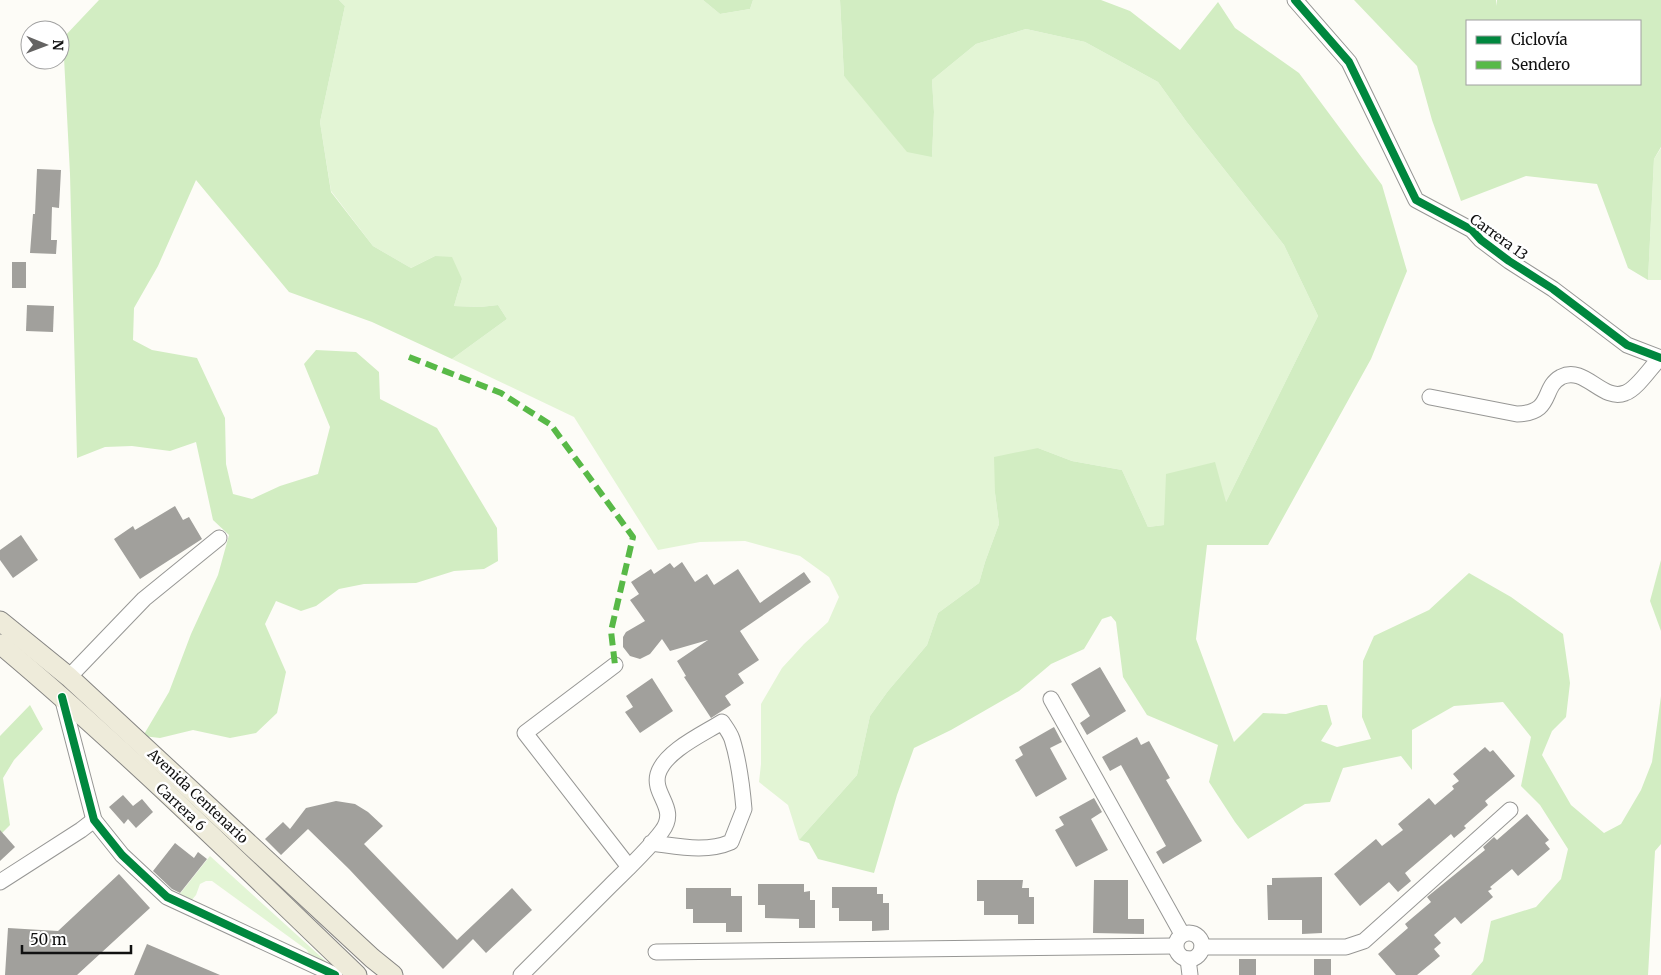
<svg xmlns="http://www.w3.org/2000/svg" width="1661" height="975" font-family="Merriweather,serif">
<rect width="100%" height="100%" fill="#fdfcf7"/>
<!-- green -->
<g fill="#e3f5d5">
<path d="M 339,0 L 703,0 L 720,14 L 750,9 L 753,0 L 840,0 L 844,76 L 932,157 L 934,112 L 932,80 L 976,44 L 1026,29 L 1085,42 L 1158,82 L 1186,121 L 1284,245 L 1318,316 L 1226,502 L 1164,525 L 1148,527 L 1122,470 L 1072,461 L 1038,448 L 995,493 L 999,524 L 985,562 L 979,583 L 938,613 L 927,645 L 888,691 L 870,716 L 857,775 L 799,840 L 788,805 L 759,782 L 761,764 L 761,704 L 782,668 L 804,644 L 828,622 L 839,597 L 829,577 L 800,556 L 745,541 L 700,542 L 658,550 L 574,417 L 452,359 L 507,319 L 498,305 L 480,307 L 454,306 L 462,279 L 435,256 L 411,268 L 373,246 L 331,191 L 320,122 L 345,6 Z"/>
<path d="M 1661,148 L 1661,280 L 1648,280 L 1654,159 Z"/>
<path d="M 210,856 L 330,965 L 312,961 L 307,950 L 212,881 L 206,881 L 200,884 L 196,895 L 191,901 L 179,895 Z"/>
</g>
<!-- forest -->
<g fill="#d2edc2" fill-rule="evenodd">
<path d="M 99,0 L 339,0 L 345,6 L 320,122 L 331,192 L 373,246 L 411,268 L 435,256 L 452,257 L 462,279 L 454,306 L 480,307 L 498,305 L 507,319 L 452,359 L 372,322 L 289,292 L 196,180 L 158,266 L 134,308 L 133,340 L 152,350 L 197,358 L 225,418 L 226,464 L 233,494 L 252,499 L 280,486 L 318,474 L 330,427 L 304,364 L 316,350 L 356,352 L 379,372 L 380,399 L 437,428 L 497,528 L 498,561 L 484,569 L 454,571 L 416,583 L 364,584 L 339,589 L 316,606 L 301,611 L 276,601 L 265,624 L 286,672 L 277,713 L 256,733 L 230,738 L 193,730 L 160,738 L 143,736 L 169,692 L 191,634 L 218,575 L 229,535 L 213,520 L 196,442 L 170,451 L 132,446 L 105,447 L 77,458 L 70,174 L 63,38 Z"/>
<path d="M 703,0 L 753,0 L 750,9 L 720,14 Z"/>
<path d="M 840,0 L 1101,0 L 1130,11 L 1180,50 L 1218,2 L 1235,28 L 1299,73 L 1382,185 L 1407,271 L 1371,359 L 1268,545 L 1207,545 L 1196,639 L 1234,742 L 1263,713 L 1286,714 L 1320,705 L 1327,705 L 1332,724 L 1321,741 L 1337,747 L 1371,739 L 1362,717 L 1363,661 L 1374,636 L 1429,610 L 1469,573 L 1511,597 L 1563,634 L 1570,683 L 1566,717 L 1552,731 L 1542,755 L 1571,805 L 1604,833 L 1621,824 L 1641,790 L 1652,762 L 1661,696 L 1661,844 L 1655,851 L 1648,975 L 1471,975 L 1483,961 L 1491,921 L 1536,907 L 1561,879 L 1568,849 L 1540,805 L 1521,786 L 1531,737 L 1503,702 L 1454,706 L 1412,730 L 1412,770 L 1401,756 L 1343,768 L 1330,802 L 1305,804 L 1248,839 L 1235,822 L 1209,782 L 1218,745 L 1147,715 L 1123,677 L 1116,622 L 1111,616 L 1102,619 L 1084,649 L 1051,664 L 1019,691 L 951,730 L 914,748 L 897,795 L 874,873 L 818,859 L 809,843 L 799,840 L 857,775 L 870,716 L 888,691 L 927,645 L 938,613 L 979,583 L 985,562 L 999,524 L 995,493 L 994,457 L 1038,448 L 1072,461 L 1122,470 L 1148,527 L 1164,525 L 1166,474 L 1215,462 L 1226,502 L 1318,316 L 1284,245 L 1186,121 L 1158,82 L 1085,42 L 1026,29 L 976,44 L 932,80 L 934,112 L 932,157 L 907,152 L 844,76 Z"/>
<path d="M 1354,0 L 1496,0 L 1497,6 L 1497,0 L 1661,0 L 1661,147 L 1654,159 L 1648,280 L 1628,268 L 1597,184 L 1526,176 L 1461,201 L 1432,120 L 1417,66 ZM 1467,21 L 1640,21 L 1640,84 L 1467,84 Z"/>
<path d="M 1661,560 L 1661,631 L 1650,601 Z"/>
<path d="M 30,705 L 43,729 L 14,760 L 3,778 L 10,825 L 0,835 L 0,736 Z"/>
</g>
<!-- building -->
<g fill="#a1a09c">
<path d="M 37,169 L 61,170 L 59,208 L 52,207 L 51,240 L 57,240 L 56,254 L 30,253 L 33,214 L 35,214 Z"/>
<rect x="12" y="262" width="14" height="26"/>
<path d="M 27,305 L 54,306 L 53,332 L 26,331 Z"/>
<path d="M 175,506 L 183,520 L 189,517 L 202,539 L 140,579 L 114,539 L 133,526 L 135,530 Z"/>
<path d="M 21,535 L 38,560 L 13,578 L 0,560 L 0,550 Z"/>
<path d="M 682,562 L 695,582 L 707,574 L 714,585 L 738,569 L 760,603 L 804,572 L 811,582 L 740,631 L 759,660 L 738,674 L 744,683 L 725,696 L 731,705 L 711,718 L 684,677 L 686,676 L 677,661 L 708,640 L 670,651 L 662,639 L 650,654 L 640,659 L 630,656 L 623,647 L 623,637 L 626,632 L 645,621 L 630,600 L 639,594 L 631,582 L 651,569 L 654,574 L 670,563 L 674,568 Z"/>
<path d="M 1100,667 L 1126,711 L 1087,735 L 1080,723 L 1090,716 L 1071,684 Z"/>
<path d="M 652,678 L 673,711 L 640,733 L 625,712 L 633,707 L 626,696 Z"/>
<path d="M 1054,727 L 1062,742 L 1050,748 L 1067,779 L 1036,797 L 1015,760 L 1023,755 L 1019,747 Z"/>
<path d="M 1137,737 L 1141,745 L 1149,741 L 1170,778 L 1166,780 L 1202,841 L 1163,864 L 1156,852 L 1166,846 L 1121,765 L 1110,771 L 1102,757 Z"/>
<path d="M 1485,747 L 1490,752 L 1493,750 L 1515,776 L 1485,801 L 1488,805 L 1464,826 L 1466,828 L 1454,838 L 1451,834 L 1405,873 L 1411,881 L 1398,892 L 1389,882 L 1360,906 L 1334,874 L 1376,839 L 1382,846 L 1403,830 L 1398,824 L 1429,798 L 1435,805 L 1454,789 L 1452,786 L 1459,781 L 1453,774 Z"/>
<path d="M 123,795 L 133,806 L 142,799 L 153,812 L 136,828 L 128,819 L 124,824 L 109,807 Z"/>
<path d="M 1094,798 L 1102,812 L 1091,819 L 1108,850 L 1076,867 L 1055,830 L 1064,825 L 1059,817 Z"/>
<path d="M 336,801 L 355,804 L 368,812 L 383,826 L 364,844 L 457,940 L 512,888 L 532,910 L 486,953 L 473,939 L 443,969 L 349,869 L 308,829 L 281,855 L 265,839 L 283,822 L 290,829 L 306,808 Z"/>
<path d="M 1527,814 L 1549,840 L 1545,843 L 1550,849 L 1518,876 L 1512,869 L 1490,887 L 1492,889 L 1488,891 L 1493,897 L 1461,924 L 1455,917 L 1434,935 L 1441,943 L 1434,949 L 1440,956 L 1417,975 L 1396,975 L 1378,954 L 1408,928 L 1405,924 L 1431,902 L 1427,897 L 1485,850 L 1483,847 L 1494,837 L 1497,840 Z"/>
<path d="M 0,830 L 15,847 L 0,861 Z"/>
<path d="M 175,843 L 194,858 L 198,852 L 207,859 L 180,893 L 172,889 L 153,871 Z"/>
<path d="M 119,874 L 150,908 L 77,975 L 5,975 L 8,928 L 58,931 Z"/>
<path d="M 1322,877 L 1322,933 L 1302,934 L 1302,920 L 1268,920 L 1267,885 L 1272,885 L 1272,878 Z"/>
<path d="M 977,880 L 1023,880 L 1022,888 L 1029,888 L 1029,897 L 1034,897 L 1034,924 L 1018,924 L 1018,915 L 984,915 L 984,901 L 977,901 Z"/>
<path d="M 1094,880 L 1128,880 L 1128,919 L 1144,919 L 1144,934 L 1093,933 Z"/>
<path d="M 758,884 L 804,884 L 804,892 L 810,891 L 810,900 L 815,900 L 815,928 L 799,928 L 799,919 L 765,918 L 765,905 L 758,905 Z"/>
<path d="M 832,887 L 877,887 L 877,894 L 883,894 L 883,903 L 889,903 L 889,930 L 872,931 L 872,921 L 839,921 L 839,908 L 832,908 Z"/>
<path d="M 686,888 L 731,888 L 731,896 L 742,896 L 742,932 L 726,932 L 726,923 L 693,923 L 693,909 L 686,909 Z"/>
<path d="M 147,944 L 220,975 L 134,975 Z"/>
<rect x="1239" y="959" width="17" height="16"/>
<rect x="1314" y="959" width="17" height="16"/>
</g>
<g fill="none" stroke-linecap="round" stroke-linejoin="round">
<!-- minor casing -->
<g stroke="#979795" stroke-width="17">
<g id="minor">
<path d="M 1295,0 L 1349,62 L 1416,200 L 1472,230 L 1481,240 L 1509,261 L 1553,289 L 1627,345 L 1661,358"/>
<path d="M 1430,397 L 1517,414 C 1554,413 1541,388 1561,377 C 1585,365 1602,402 1625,393 C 1637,389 1651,367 1660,358"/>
<path d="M 615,665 L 525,733 L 629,867"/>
<path d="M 69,677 L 144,599 L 219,538"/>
<path d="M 62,697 L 94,820 L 122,855 L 167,897 L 335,975"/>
<path d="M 1051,699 L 1182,934"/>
<path d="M 0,882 L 81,830 L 94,820"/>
<circle cx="1189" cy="946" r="13"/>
<path d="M 1202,947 L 1346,947 L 1364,941 L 1510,810"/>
<path d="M 656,952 L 1175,946"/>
<path d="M 1188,959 L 1190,975"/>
<path d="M 521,975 C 551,945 580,916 610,886 C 627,869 648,850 662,831 C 679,808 652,795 658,774 C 665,751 703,734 722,722 C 726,728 730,733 732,739 C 739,761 742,786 744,809 L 731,842 C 706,853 677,846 651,843"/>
</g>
</g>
<!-- major casing -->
<g stroke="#858482" stroke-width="21">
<g id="major">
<path d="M 0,621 L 69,677 L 372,958 L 393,975"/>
<path d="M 0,644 C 124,748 240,863 357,975"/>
</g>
</g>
<!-- minor -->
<use href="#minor" stroke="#fffffe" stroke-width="15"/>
<!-- major -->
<use href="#major" stroke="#eeebda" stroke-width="19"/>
<!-- quiet -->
<path stroke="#58b947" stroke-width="6" stroke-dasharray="12 6" stroke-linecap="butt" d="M 409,357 L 501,393 L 551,425 L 633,537 L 611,631 L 615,665"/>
<!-- cycleway casing -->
<g stroke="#fff" stroke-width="11">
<g id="cycleway">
<path d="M 1295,0 L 1349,62 L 1416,200 L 1472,230 L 1481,240 L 1509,261 L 1553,289 L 1627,345 L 1661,358"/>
<path d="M 62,697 L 94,820 L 122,855 L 167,897 L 335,975"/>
</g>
</g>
<!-- cycleway -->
<use href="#cycleway" stroke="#00873e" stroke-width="8"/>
</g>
<g text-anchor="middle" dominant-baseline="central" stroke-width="5" stroke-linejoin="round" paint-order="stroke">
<!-- street labels -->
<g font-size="14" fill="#111" stroke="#fff">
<text transform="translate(1499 237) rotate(36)">Carrera 13</text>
<text transform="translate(198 796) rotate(43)">Avenida Centenario</text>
<text transform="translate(181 807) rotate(43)">Carrera 6</text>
</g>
</g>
<!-- legend -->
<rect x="1466" y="20" width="175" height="65" fill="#ffffff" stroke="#a0a0a0"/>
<rect x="1476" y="36" width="25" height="8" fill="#00873e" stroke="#a0a0a0"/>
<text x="1511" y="45" font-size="15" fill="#111111">Ciclovía</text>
<rect x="1476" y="61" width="25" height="8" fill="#58b947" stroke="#a0a0a0"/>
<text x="1511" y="70" font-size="15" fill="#111111">Sendero</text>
<!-- north arrow -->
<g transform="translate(45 45) rotate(91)"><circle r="24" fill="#ffffff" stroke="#a0a0a0"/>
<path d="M0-4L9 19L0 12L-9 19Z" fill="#646362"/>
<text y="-8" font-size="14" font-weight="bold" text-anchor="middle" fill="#111111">N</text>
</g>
<!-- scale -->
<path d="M22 945v8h109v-8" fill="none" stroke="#111111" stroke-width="2.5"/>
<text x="30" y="945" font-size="15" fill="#111111" stroke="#ffffff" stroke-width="4" paint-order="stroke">50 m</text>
</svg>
